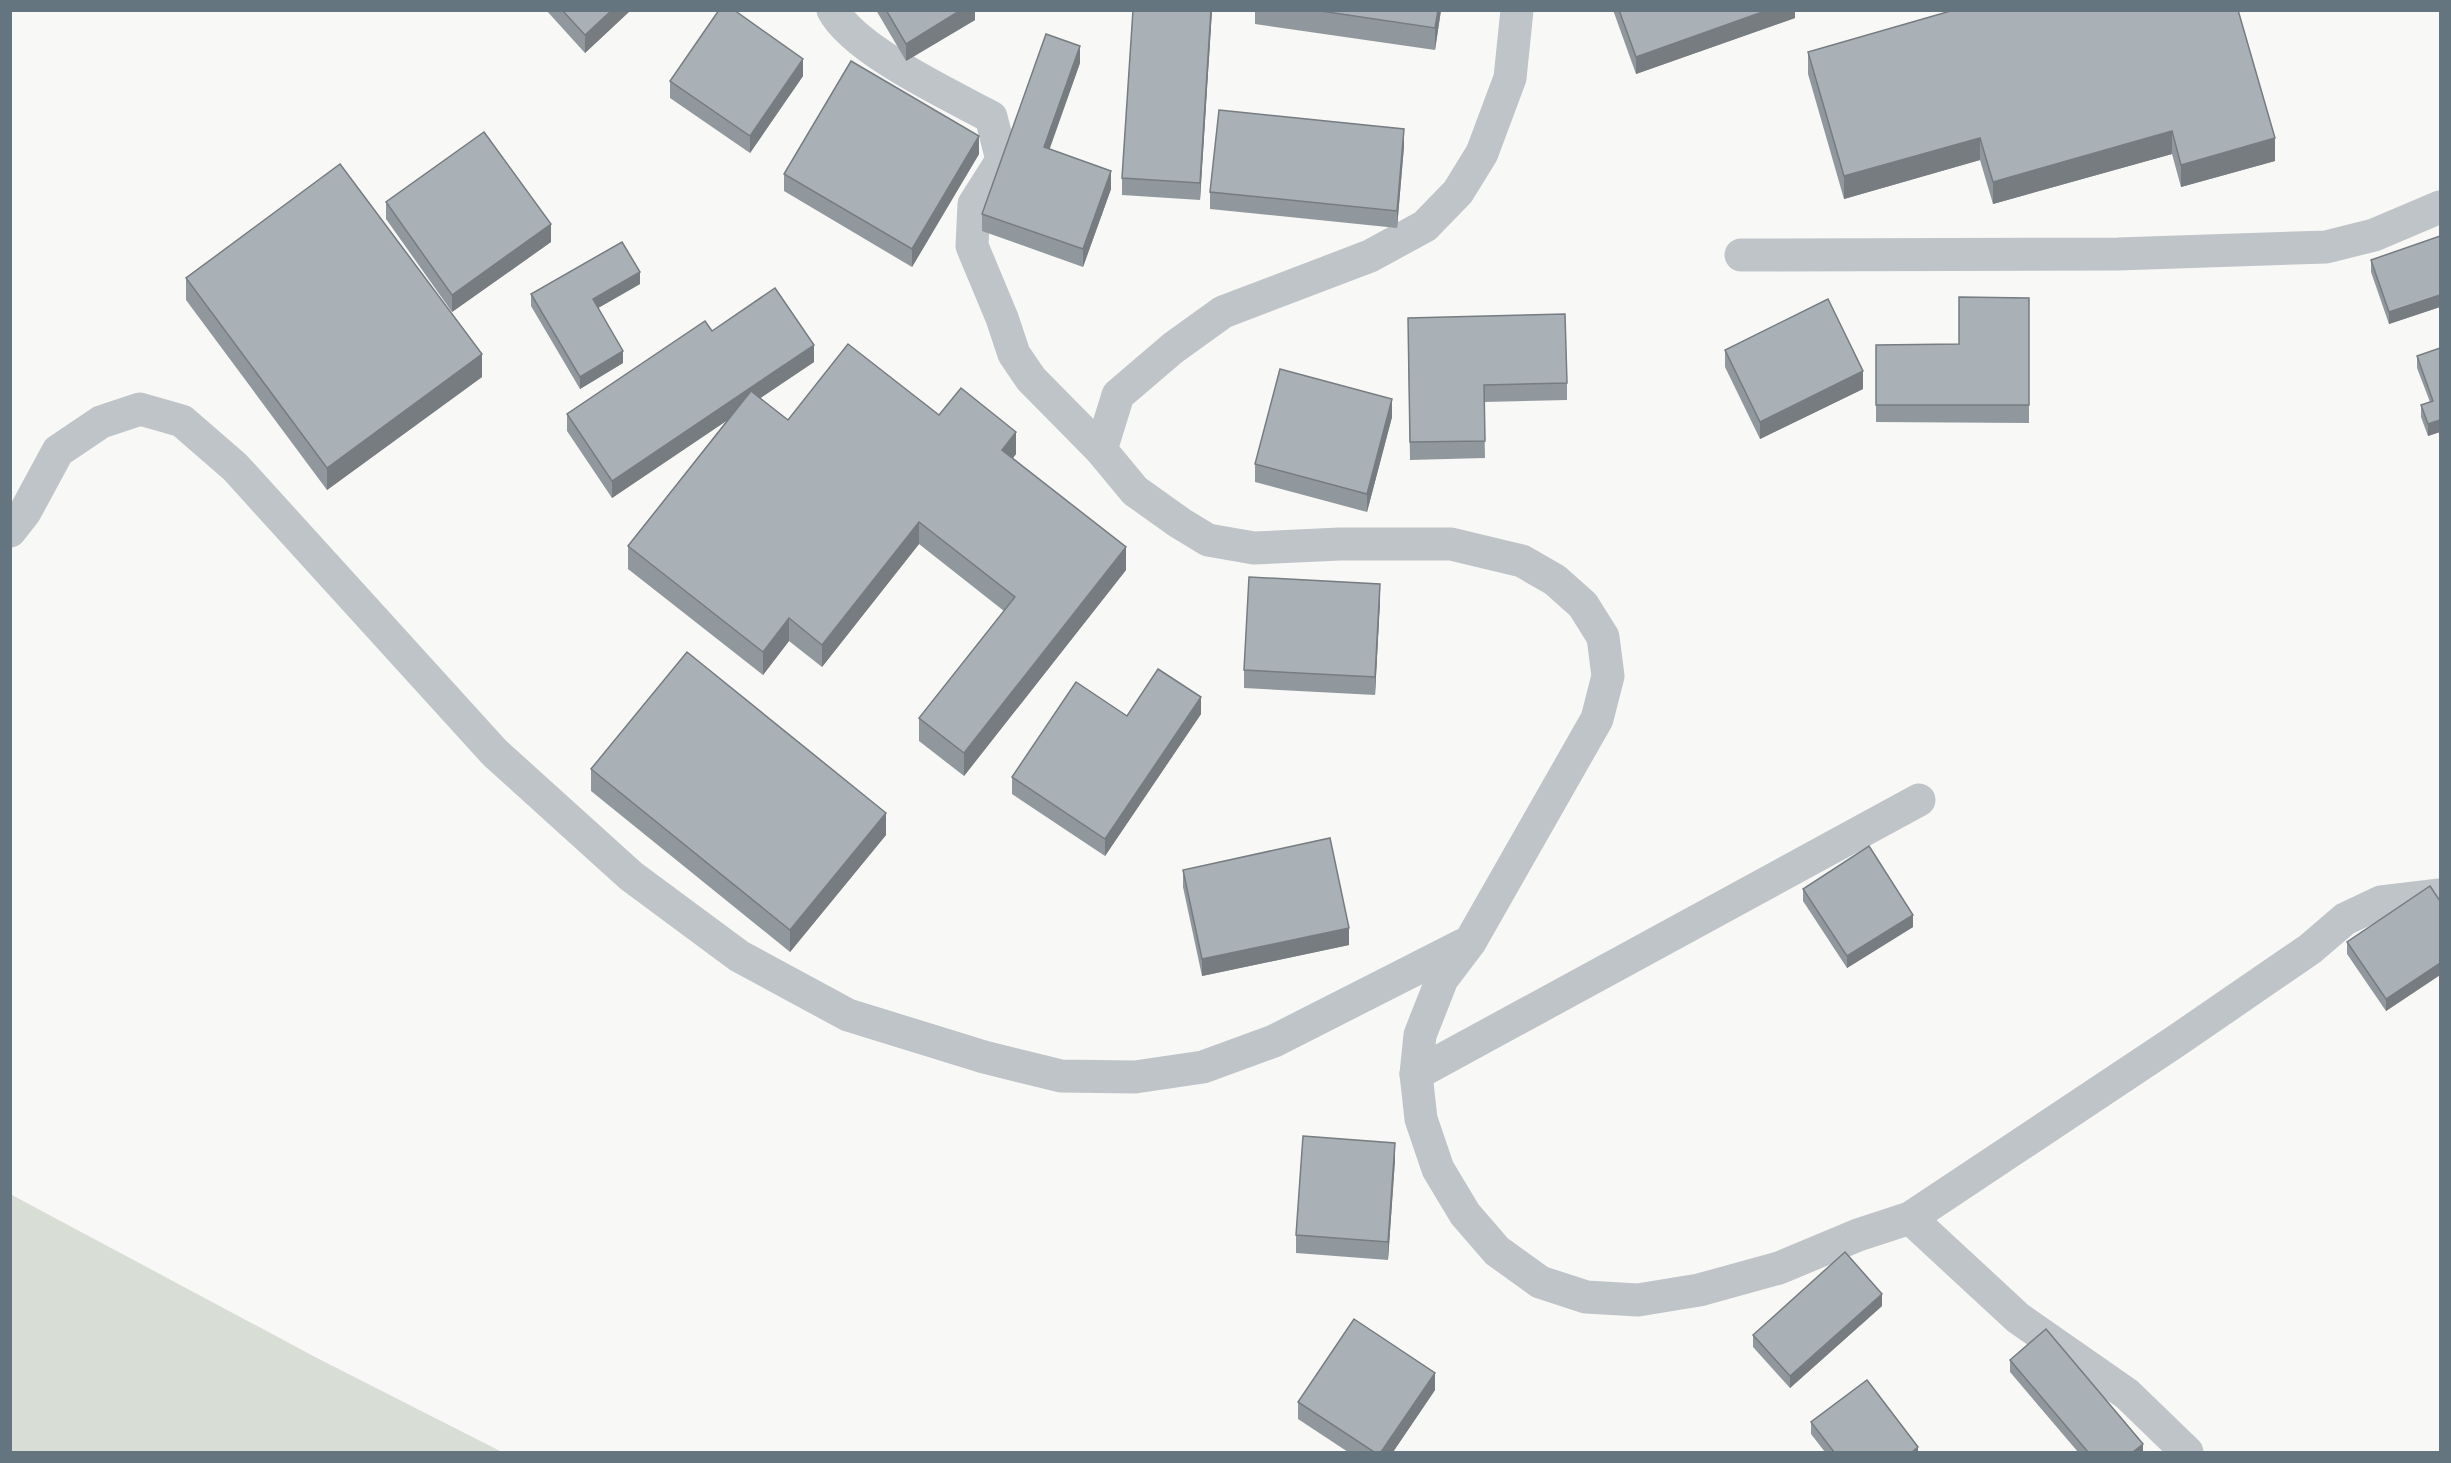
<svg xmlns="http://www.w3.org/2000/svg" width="2451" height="1463" font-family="'Fira Sans',sans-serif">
<rect width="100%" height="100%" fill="#f8f8f6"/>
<!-- green -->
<path fill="#d8ddd5" d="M 10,1194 L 317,1358 L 502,1452 L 11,1452 Z"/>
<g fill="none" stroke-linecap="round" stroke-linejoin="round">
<!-- minor -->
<g stroke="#bfc4c8" stroke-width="33">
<path d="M 833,10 C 854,50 950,95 991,117 L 1002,160 L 974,204 L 972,246 L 1002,318 L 1014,354 L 1031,379 L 1101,450"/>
<path d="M 1517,10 L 1510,78 L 1482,153 L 1458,192 L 1425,226 L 1370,256 L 1223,312 L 1173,348 L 1118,395 L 1101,450 L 1135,491 L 1180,523 L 1208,540 L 1254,548 L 1340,544 L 1451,544 L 1522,561 L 1555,580 L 1583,605 L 1603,637 L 1608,676 L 1597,719 L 1470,942 L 1442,979 L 1420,1035 L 1416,1074 L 1421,1119 L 1438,1169 L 1465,1214 L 1497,1251 L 1540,1282 L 1586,1297 L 1638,1300 L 1699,1290 L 1779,1268 L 1858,1235 L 1910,1218 L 2176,1041 L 2310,949 L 2345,919 L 2381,902 L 2440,895"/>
<path d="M 1741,255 L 2118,254 L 2326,247 L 2374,235 L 2440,207"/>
<path d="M 10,531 L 25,512 L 58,451 L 101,422 L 140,409 L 182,421 L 235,467 L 495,753 L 631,876 L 739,956 L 848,1015 L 984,1057 L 1061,1076 L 1135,1077 L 1203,1067 L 1274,1041 L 1463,945"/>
<path d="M 1416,1074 L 1919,800"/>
<path d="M 1910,1218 L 2018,1318 L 2127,1394 L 2187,1452"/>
</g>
</g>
<!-- wall -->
<g fill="#91989d">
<path d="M 546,10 L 631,10 L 585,53 Z"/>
<path d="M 876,10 L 975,10 L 975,20 L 906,61 Z"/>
<path d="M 1133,10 L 1212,10 L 1200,200 L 1122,195 L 1122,178 Z"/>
<path d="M 1255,10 L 1441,10 L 1435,50 L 1255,24 Z"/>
<path d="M 1613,10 L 1795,10 L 1795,18 L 1636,74 Z"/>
<path d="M 1954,10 L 2275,161 L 2181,187 L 2172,154 L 1993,204 L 1980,160 L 1844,199 L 1808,74 L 1808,52 Z"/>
<path d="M 1080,63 L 1049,149 L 1111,189 L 1083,267 L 982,231 L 982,214 Z"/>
<path d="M 803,76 L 750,153 L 670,98 L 670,81 Z"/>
<path d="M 1404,146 L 1397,228 L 1210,209 L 1210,192 Z"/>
<path d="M 979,154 L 912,267 L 784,191 L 784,174 Z"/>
<path d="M 386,202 L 551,242 L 452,312 L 386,219 Z"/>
<path d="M 2440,236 L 2440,307 L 2389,324 L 2371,272 L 2371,260 Z"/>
<path d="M 186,278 L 482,377 L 327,490 L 186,300 Z"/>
<path d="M 640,284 L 598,308 L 623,363 L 580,389 L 531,306 L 531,294 Z"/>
<path d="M 2029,298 L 2029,423 L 1876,422 L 1876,345 L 1959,344 Z"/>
<path d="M 712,331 L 814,362 L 760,398 L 788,420 L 939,415 L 1016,454 L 1013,458 L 1126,570 L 964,776 L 919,741 L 919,718 L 1004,611 L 919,544 L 822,667 L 789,641 L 763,675 L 628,569 L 628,546 L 727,420 L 612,498 L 567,431 L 567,414 Z"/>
<path d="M 1408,335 L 1567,383 L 1567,400 L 1484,402 L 1485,458 L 1410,460 Z"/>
<path d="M 2440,348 L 2440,432 L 2428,436 L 2421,417 L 2421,405 L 2430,402 L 2417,368 L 2417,356 Z"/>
<path d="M 1725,350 L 1863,389 L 1760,439 L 1725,367 Z"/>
<path d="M 1392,417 L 1367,512 L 1255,482 L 1255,464 Z"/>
<path d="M 1380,601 L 1375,695 L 1244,688 L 1244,670 Z"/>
<path d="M 1201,714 L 1105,856 L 1012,794 L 1012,777 L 1127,716 Z"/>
<path d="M 591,769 L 886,835 L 790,952 L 591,791 Z"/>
<path d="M 1183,870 L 1349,945 L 1202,976 L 1183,887 Z"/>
<path d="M 1803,889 L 1913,927 L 1847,968 L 1803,901 Z"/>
<path d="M 2440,901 L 2440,975 L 2386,1011 L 2347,954 L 2347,942 Z"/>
<path d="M 1395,1160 L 1388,1260 L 1296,1253 L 1296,1235 Z"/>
<path d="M 1882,1306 L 1790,1388 L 1753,1347 L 1753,1335 Z"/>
<path d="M 2010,1360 L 2143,1452 L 2078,1452 L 2010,1372 Z"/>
<path d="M 1435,1390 L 1393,1452 L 1348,1452 L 1298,1419 L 1298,1402 Z"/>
<path d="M 1811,1422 L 1918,1452 L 1825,1452 L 1811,1434 Z"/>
</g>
<!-- shaded-wall -->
<g fill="#767c80">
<path d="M 612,10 L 631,10 L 585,53 L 585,35 Z"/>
<path d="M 961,10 L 975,10 L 975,20 L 906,61 L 906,44 Z"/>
<path d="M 1211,10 L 1212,10 L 1200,200 L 1200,183 Z"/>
<path d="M 1438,10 L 1441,10 L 1435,50 L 1435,28 Z"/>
<path d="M 1768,10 L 1795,10 L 1795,18 L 1636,74 L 1636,57 Z"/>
<path d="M 1080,46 L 1080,63 L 1044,165 L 1044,147 Z"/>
<path d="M 803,59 L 803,76 L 750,153 L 750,136 Z"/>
<path d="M 1404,129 L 1404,146 L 1397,228 L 1397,211 Z"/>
<path d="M 2172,131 L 2172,154 L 1993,204 L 1993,182 Z"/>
<path d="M 979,136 L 979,154 L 912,267 L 912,249 Z"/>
<path d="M 1980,138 L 1980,160 L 1844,199 L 1844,176 Z"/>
<path d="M 2275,138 L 2275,161 L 2181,187 L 2181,165 Z"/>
<path d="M 1111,171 L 1111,189 L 1083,267 L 1083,249 Z"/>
<path d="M 551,224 L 551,242 L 452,312 L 452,295 Z"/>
<path d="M 640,272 L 640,284 L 593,311 L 593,299 Z"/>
<path d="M 2440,295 L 2440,307 L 2389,324 L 2389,312 Z"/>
<path d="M 814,345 L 814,362 L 612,498 L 612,481 Z"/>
<path d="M 623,351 L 623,363 L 580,389 L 580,377 Z"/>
<path d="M 482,354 L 482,377 L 327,490 L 327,468 Z"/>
<path d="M 1863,371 L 1863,389 L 1760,439 L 1760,422 Z"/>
<path d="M 1392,399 L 1392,417 L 1367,512 L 1367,494 Z"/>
<path d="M 2440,420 L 2440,432 L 2428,436 L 2428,424 Z"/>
<path d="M 1016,432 L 1016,454 L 1002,472 L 1002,450 Z"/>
<path d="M 919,522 L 919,544 L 822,667 L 822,645 Z"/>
<path d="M 1126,547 L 1126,570 L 964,776 L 964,753 Z"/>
<path d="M 1380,584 L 1380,601 L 1375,695 L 1375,677 Z"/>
<path d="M 789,618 L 789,641 L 763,675 L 763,652 Z"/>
<path d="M 1201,697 L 1201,714 L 1105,856 L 1105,839 Z"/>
<path d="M 886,813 L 886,835 L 790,952 L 790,930 Z"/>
<path d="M 1913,915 L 1913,927 L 1847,968 L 1847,956 Z"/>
<path d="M 1349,928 L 1349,945 L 1202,976 L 1202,959 Z"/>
<path d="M 2440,963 L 2440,975 L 2386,1011 L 2386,999 Z"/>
<path d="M 1395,1143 L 1395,1160 L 1388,1260 L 1388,1242 Z"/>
<path d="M 1882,1294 L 1882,1306 L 1790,1388 L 1790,1376 Z"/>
<path d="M 1435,1373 L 1435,1390 L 1393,1452 L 1381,1452 Z"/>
<path d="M 2143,1444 L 2143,1452 L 2133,1452 Z"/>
<path d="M 1918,1447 L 1918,1452 L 1912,1452 Z"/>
</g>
<!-- building -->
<g fill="#a9b1b7" stroke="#767c80" stroke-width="1.5">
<path d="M 562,10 L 612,10 L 585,35 Z"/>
<path d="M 719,10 L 734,10 L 803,59 L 750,136 L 670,81 Z"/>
<path d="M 886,10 L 961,10 L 906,44 Z"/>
<path d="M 1133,10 L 1211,10 L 1200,183 L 1122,178 Z"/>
<path d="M 1314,10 L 1438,10 L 1435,28 Z"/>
<path d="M 1619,10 L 1768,10 L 1636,57 Z"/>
<path d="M 1954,10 L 2238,10 L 2275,138 L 2181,165 L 2172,131 L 1993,182 L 1980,138 L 1844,176 L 1808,52 Z"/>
<path d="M 1046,34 L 1080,46 L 1044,147 L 1111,171 L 1083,249 L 982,214 Z"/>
<path d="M 851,61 L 979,136 L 912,249 L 784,174 Z"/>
<path d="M 1219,110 L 1404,129 L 1397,211 L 1210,192 Z"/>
<path d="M 484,132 L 551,224 L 452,295 L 386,202 Z"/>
<path d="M 340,164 L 482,354 L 327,468 L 186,278 Z"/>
<path d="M 2440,236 L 2440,295 L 2389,312 L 2371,260 Z"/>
<path d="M 622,242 L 640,272 L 593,299 L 623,351 L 580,377 L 531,294 Z"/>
<path d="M 775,288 L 814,345 L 612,481 L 567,414 L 705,321 L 712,331 Z"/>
<path d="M 1959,297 L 2029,298 L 2029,405 L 1876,405 L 1876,345 L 1959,344 Z"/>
<path d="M 1828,299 L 1863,371 L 1760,422 L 1725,350 Z"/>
<path d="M 1565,314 L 1567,383 L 1484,385 L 1485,441 L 1410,442 L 1408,318 Z"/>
<path d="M 848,344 L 939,415 L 961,388 L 1016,432 L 1002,450 L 1126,547 L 964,753 L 919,718 L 1015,597 L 919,522 L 822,645 L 789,618 L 763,652 L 628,546 L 751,391 L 788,420 Z"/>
<path d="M 2440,348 L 2440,420 L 2428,424 L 2421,405 L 2433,401 L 2417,356 Z"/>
<path d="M 1280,369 L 1392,399 L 1367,494 L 1255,464 Z"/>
<path d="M 1249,577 L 1380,584 L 1375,677 L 1244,670 Z"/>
<path d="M 687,652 L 886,813 L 790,930 L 591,769 Z"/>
<path d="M 1158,669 L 1201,697 L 1105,839 L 1012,777 L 1076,682 L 1127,716 Z"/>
<path d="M 1330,838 L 1349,928 L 1202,959 L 1183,870 Z"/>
<path d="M 1869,846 L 1913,915 L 1847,956 L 1803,889 Z"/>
<path d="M 2430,886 L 2440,901 L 2440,963 L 2386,999 L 2347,942 Z"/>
<path d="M 1303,1136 L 1395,1143 L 1388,1242 L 1296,1235 Z"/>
<path d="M 1845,1252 L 1882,1294 L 1790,1376 L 1753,1335 Z"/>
<path d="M 1354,1319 L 1435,1373 L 1381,1452 L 1374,1452 L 1298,1402 Z"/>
<path d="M 2046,1329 L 2143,1444 L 2133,1452 L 2088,1452 L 2010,1360 Z"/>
<path d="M 1867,1380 L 1918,1447 L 1912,1452 L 1834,1452 L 1811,1422 Z"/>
</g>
<!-- border -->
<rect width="2451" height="1463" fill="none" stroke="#657580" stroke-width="24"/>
</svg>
